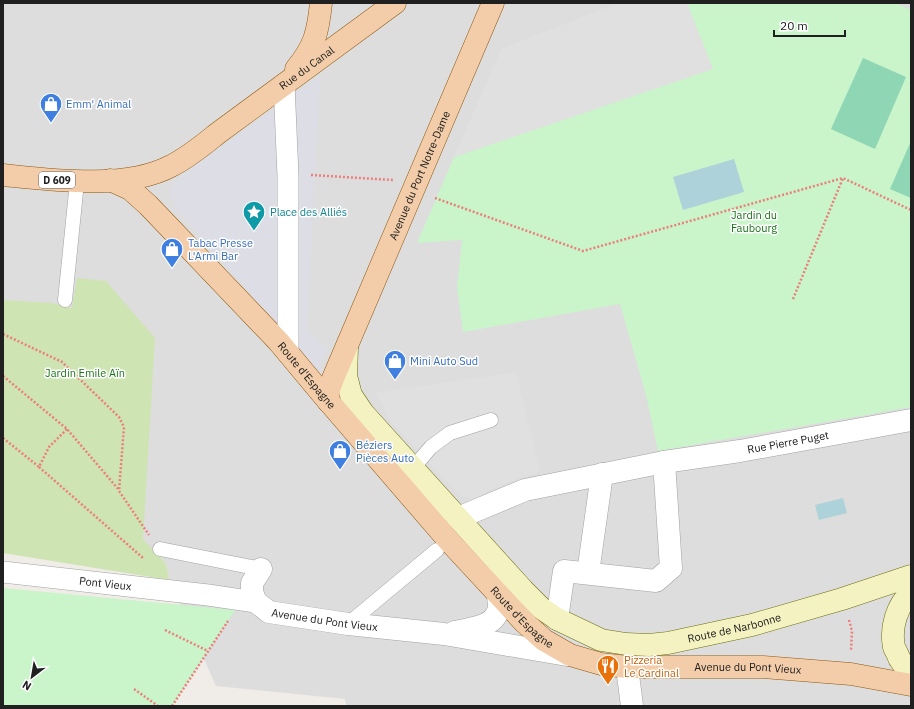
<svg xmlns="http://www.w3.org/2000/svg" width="914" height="709" font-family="'IBM Plex Sans',sans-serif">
<rect width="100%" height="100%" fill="#f0ece7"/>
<!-- residential -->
<path fill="#dedddd" d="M 3,3 L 911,3 L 911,706 L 346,706 L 345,699 L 216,686 L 169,580 L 166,564 L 3,400 Z"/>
<!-- grass -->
<path fill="#cfe4b3" d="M 77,278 L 106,281 L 155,338 L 143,539 L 166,564 L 169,580 L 3,553 L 3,300 L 52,303 L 72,308 Z"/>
<!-- park -->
<g fill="#caf4ca">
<path d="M 687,3 L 895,3 L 911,10 L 911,407 L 658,451 L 646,395 L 620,304 L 463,332 L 457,288 L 462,240 L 417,243 L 454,157 L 712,69 Z"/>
<path d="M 3,588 L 235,610 L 172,706 L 3,706 Z"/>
</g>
<!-- pitch -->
<g fill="#8ed6b4">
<path d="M 863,58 L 906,77 L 875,149 L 831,129 Z"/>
<path d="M 911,141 L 911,198 L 890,189 Z"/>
</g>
<!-- parking -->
<g fill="#e0e0e0">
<path d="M 618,3 L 687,3 L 713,69 L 454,157 L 501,49 Z"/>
<path d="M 516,372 L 540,472 L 517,479 L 483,493 L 476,501 L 459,494 L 392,423 L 376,393 Z"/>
</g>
<!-- plaza -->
<path fill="#dcdde5" d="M 320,76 L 307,329 L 322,346 L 328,345 L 318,371 L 175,207 L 170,191 L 177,178 Z"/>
<!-- water -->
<g fill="#add2d9">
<path d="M 734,159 L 744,192 L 683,210 L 673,177 Z"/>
<path d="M 843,498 L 847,513 L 819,520 L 815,505 Z"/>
</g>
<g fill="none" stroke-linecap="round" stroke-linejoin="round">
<!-- service casing -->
<g stroke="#a1a1a1" stroke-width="15">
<g id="service">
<path d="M 65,300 L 77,182"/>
<path d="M 413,468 L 431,447 L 450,433 L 491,420"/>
<path d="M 160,549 L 261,569"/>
<path d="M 348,624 L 437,550"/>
</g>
</g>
<!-- pedestrian casing -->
<g stroke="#a1a1a1" stroke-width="22">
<g id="pedestrian">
<path d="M 284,84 L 288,176 L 288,353"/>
<path id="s1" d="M 3,572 L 208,595 L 256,602"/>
</g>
</g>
<!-- minor casing -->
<g stroke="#a1a1a1" stroke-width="23">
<g id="minor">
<path id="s2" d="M 458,518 L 525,490 L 664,462 L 740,451 L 911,420"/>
<path id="s3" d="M 261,569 L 252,583 L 252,592 L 256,602 L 269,612 L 348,624 L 444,634 L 567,655"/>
<path d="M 588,573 L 602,474"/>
<path d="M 557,619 L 564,571 L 656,581 L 671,568 L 664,462"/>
<path d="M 455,632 C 470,628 496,628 499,607 C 499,603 498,598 498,594"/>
<path d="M 627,667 L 632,706"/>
</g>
</g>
<!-- secondary casing -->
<g stroke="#6c6e10" stroke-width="23">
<g id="secondary">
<path id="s4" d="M 347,347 L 346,376 L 351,395 L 363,413 L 523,590 L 541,608 L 557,619 L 601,640 L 626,644 L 649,645 L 668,643 L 752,625 L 842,599 L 911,576"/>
<path d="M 911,592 C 897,606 890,627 894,647 C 895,650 898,654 899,658 C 903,664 905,668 911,672"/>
</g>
</g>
<!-- primary casing -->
<g stroke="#8d580f" stroke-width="23">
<g id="primary">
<path d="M 296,69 C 315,46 318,32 321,3"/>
<path id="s5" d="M 3,175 C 52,180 126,190 171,166 C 189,157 203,145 218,133 L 395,3"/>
<path id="s6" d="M 110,180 L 130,189 L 148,205 L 278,341 L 323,395 L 449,541 L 524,622 L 544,640 L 570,655 L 601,664 L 627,667 L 763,667 L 851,674 L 911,685"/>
<path id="s7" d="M 328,401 L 329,389 L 334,376 L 493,3"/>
</g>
</g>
<!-- path -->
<g stroke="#ec7e7c" stroke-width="2.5" stroke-dasharray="2 2" stroke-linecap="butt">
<path d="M 311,175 L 393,180"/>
<path d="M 435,198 L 583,251 L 843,178 L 911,210"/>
<path d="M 793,299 L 843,178"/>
<path d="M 3,334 L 62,362 L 119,417 L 124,427 L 119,491 L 149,535"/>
<path d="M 3,376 L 67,429 L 119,490"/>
<path d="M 3,438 L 39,467 L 49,447 L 67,429"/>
<path d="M 39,467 L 143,558"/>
<path d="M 849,620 L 852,631 L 851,651"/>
<path d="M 165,630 L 208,651"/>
<path d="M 134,689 L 158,706"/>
<path d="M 172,706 L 228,621"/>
</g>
<!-- service -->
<use href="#service" stroke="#fff" stroke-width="14"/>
<!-- pedestrian -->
<use href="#pedestrian" stroke="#fff" stroke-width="21"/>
<!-- minor -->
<use href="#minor" stroke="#fff" stroke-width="22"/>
<!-- secondary -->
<use href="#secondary" stroke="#f4f2c1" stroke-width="22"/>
<!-- primary -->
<use href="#primary" stroke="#f3cda9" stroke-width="22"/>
</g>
<!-- icons -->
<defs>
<g id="shop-pin" transform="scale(1.15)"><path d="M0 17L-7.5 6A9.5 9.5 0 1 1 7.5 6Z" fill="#3f7fe0" stroke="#fff"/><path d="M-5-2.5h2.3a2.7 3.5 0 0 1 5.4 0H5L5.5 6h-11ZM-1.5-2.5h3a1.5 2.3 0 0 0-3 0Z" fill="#fff"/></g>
<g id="sight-pin" transform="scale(1.15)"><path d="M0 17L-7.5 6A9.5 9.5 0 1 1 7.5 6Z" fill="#0f9aa8" stroke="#fff"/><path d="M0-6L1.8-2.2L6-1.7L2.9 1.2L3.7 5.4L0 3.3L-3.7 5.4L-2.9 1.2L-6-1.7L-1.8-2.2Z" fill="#fff"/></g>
<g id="restaurant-pin" transform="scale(1.15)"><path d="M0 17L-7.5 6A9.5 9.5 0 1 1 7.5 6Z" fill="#e8710a" stroke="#fff"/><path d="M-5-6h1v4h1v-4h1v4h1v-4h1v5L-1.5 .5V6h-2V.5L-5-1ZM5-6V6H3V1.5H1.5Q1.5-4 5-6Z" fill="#fff"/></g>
</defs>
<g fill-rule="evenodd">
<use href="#shop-pin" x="51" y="104"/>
<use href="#sight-pin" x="254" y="212"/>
<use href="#shop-pin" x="172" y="249"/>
<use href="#shop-pin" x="395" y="361"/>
<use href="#shop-pin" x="340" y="451"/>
<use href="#restaurant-pin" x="608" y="666"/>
</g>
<g text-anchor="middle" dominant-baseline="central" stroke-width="3" stroke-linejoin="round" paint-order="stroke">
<!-- shield labels -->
<rect fill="#fff" stroke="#636363" stroke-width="1" x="39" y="172" width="36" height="16" rx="3"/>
<g font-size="10" font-weight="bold" fill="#202020">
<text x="57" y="180">D 609</text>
</g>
<!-- street labels -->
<g font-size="11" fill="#202020" stroke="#fff">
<text stroke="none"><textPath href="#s5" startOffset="338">Rue du Canal</textPath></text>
<text stroke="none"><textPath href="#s7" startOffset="244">Avenue du Port Notre-Dame</textPath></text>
<text stroke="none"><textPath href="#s6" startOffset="279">Route d'Espagne</textPath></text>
<text stroke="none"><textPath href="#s2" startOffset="340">Rue Pierre Puget</textPath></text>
<text stroke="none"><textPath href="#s1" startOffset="103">Pont Vieux</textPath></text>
<text stroke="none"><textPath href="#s6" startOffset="603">Route d'Espagne</textPath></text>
<text stroke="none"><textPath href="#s3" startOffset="109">Avenue du Pont Vieux</textPath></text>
<text stroke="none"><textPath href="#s4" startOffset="538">Route de Narbonne</textPath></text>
<text stroke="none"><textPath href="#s6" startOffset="844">Avenue du Pont Vieux</textPath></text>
</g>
<!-- shop labels -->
<g font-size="11" fill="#366cbe" stroke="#fff" text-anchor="start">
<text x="66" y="104">Emm' Animal</text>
<text x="188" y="243">Tabac Presse<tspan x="188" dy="13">L'Armi Bar</tspan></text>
<text x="410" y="361">Mini Auto Sud</text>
<text x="356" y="445">Béziers<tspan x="356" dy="13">Pièces Auto</tspan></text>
</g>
<!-- culture labels -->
<g font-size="11" fill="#0d838f" stroke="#fff" text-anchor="start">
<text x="270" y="212">Place des Alliés</text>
</g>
<!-- park labels -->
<g font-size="11" fill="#187517" stroke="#fff">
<text x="754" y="215">Jardin du<tspan x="754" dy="13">Faubourg</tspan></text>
<text x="85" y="373">Jardin Emile Aïn</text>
</g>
<!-- food labels -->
<g font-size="11" fill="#c56008" stroke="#fff" text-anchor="start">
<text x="624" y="660">Pizzeria<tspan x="624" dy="13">Le Cardinal</tspan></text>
</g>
</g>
<!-- border -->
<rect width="914" height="709" fill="none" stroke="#202020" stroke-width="8"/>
<!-- north arrow -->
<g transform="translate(32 677) rotate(211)" stroke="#ffffff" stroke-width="3" paint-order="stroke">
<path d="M0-3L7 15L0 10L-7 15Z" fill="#202020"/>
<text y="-6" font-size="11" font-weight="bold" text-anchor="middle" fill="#202020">N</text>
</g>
<!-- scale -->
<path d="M774 30v6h71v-6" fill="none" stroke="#202020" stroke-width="2"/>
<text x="780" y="30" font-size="12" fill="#202020" stroke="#ffffff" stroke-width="3" paint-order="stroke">20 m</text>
</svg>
